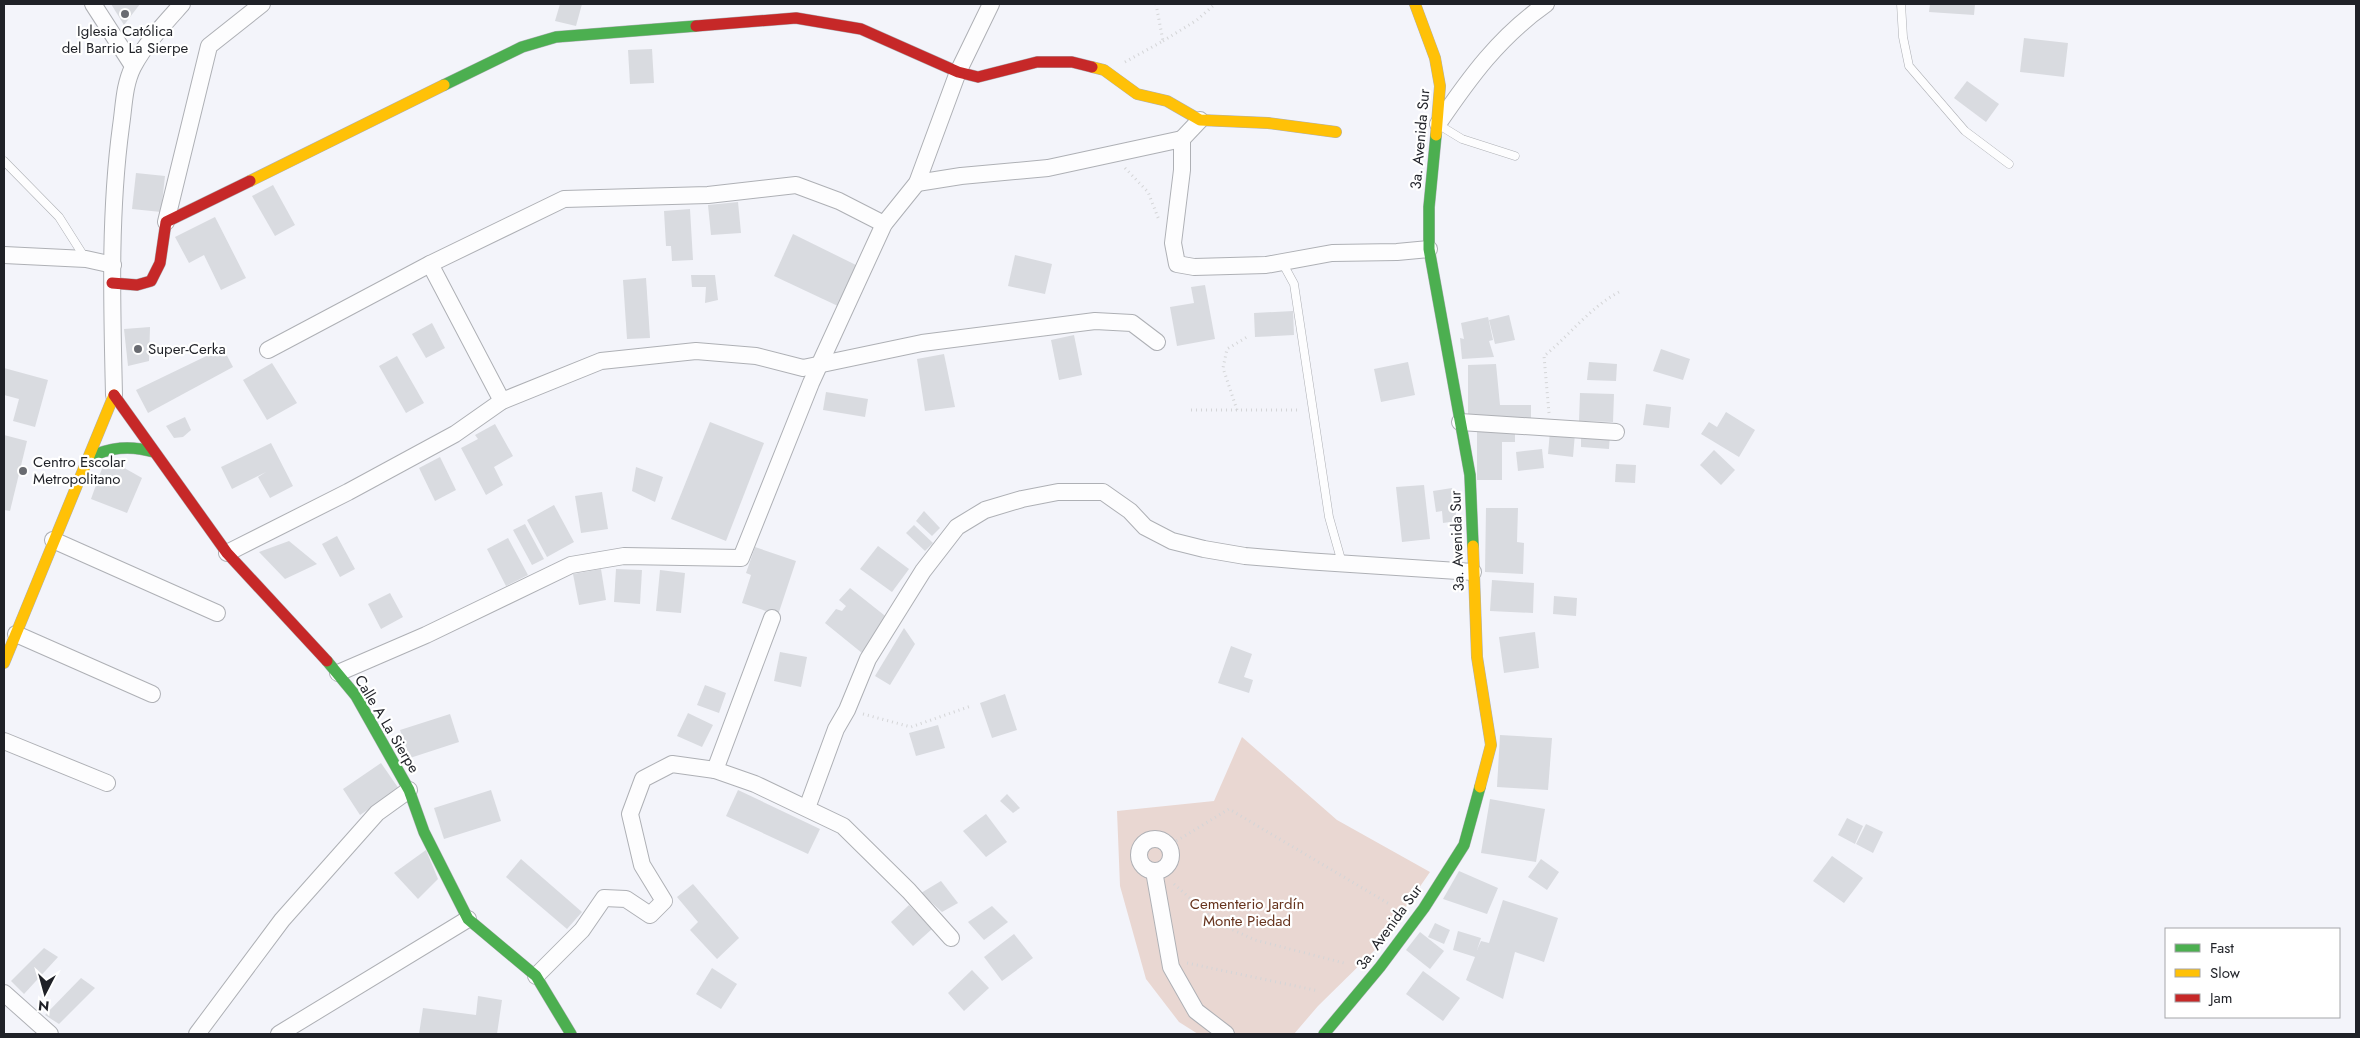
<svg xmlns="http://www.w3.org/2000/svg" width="2360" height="1038" font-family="Jost,sans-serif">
<rect width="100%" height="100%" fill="#f3f4fa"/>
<!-- green -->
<path fill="#e9d7d2" d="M 1242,737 L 1337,820 L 1430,872 L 1379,946 L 1318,1006 L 1294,1034 L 1198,1034 L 1179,1022 L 1146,979 L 1120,886 L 1117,811 L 1214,801 Z"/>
<!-- building -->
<g fill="#d9dbe0">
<path d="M 111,4 L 140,4 L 124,25 Z"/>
<path d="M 560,4 L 582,4 L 576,26 L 555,21 Z"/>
<path d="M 1930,4 L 1975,4 L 1974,15 L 1929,12 Z"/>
<path d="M 2024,38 L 2068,43 L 2064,77 L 2020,72 Z"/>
<path d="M 652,49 L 654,83 L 630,84 L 628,50 Z"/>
<path d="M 1967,81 L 1999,104 L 1986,122 L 1954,98 Z"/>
<path d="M 136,173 L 165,176 L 161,212 L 132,209 Z"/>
<path d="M 273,185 L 295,225 L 275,236 L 252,196 Z"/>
<path d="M 738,202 L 741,233 L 711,235 L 708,205 Z"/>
<path d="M 690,209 L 693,260 L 672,261 L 671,246 L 666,246 L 664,211 Z"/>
<path d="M 215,217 L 246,278 L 221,290 L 204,255 L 189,263 L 175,237 Z"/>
<path d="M 793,234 L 858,266 L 840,307 L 774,276 Z"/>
<path d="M 1015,255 L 1052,264 L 1045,294 L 1008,286 Z"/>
<path d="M 691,275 L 715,275 L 718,300 L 705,303 L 706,287 L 692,287 Z"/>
<path d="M 646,278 L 650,338 L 627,339 L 623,280 Z"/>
<path d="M 1205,285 L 1215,339 L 1177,346 L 1170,307 L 1194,303 L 1191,287 Z"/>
<path d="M 1293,311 L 1294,335 L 1255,337 L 1254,313 Z"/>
<path d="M 1509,315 L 1515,340 L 1495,344 L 1489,320 Z"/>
<path d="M 1488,317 L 1493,340 L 1489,341 L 1494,357 L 1462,359 L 1460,338 L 1464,339 L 1461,323 Z"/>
<path d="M 432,323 L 445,348 L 426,358 L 412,334 Z"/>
<path d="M 150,327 L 149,361 L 128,366 L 124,329 Z"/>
<path d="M 1074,335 L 1082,375 L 1059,380 L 1051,340 Z"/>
<path d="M 223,348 L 233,367 L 148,413 L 136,390 Z"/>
<path d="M 1661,349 L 1690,359 L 1683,380 L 1653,371 Z"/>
<path d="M 944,354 L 955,407 L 925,411 L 917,359 Z"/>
<path d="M 397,356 L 424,403 L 406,413 L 379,366 Z"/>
<path d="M 1408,362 L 1415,395 L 1381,402 L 1374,369 Z"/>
<path d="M 1589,362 L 1617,364 L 1616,381 L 1587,380 Z"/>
<path d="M 272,363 L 297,403 L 267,420 L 243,380 Z"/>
<path d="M 1496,364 L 1500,405 L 1531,405 L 1531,421 L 1468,422 L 1468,365 Z"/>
<path d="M 4,368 L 48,380 L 35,427 L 13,421 L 19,399 L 4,395 Z"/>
<path d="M 826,392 L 868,399 L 865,417 L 823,410 Z"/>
<path d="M 1580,393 L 1614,394 L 1613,422 L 1579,421 Z"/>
<path d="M 1646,404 L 1671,407 L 1669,428 L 1643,425 Z"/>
<path d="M 1726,412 L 1755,430 L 1739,457 L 1701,434 L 1709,422 L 1717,427 Z"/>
<path d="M 185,417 L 191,430 L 183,437 L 174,438 L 166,426 Z"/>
<path d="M 710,422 L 764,443 L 726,541 L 671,519 Z"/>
<path d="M 495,424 L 513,456 L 494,467 L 503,485 L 486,495 L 461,448 L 478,439 L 475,435 Z"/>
<path d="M 1477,429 L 1515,429 L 1515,442 L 1502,442 L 1502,480 L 1477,480 Z"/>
<path d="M 1550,431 L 1575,433 L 1573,457 L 1548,454 Z"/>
<path d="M 1581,433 L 1610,434 L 1609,449 L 1581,447 Z"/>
<path d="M 4,435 L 27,441 L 10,511 L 4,510 Z"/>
<path d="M 271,443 L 293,486 L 270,498 L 258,477 L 266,472 L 232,489 L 221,467 Z"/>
<path d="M 1542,449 L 1544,468 L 1518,471 L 1516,452 Z"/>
<path d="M 1714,450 L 1735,470 L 1721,485 L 1700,465 Z"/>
<path d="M 440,457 L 456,490 L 435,501 L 419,468 Z"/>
<path d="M 112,461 L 142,478 L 127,513 L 91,499 L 104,463 Z"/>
<path d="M 1616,464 L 1636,465 L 1635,483 L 1615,482 Z"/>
<path d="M 636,467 L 663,477 L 655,502 L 632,491 Z"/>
<path d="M 1424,485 L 1430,539 L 1402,542 L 1396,487 Z"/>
<path d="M 1452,488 L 1457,521 L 1443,523 L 1442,511 L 1436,512 L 1433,491 Z"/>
<path d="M 602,492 L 608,529 L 581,533 L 575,496 Z"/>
<path d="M 554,505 L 574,542 L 547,557 L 527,520 Z"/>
<path d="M 1486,508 L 1518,508 L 1517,542 L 1524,543 L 1523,574 L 1485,572 Z"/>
<path d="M 924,511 L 940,528 L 932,536 L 916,521 Z"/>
<path d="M 525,524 L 544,559 L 532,565 L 513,530 Z"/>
<path d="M 914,525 L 933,543 L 925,551 L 906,533 Z"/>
<path d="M 337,536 L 355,569 L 340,577 L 322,544 Z"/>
<path d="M 508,538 L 528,575 L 506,586 L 487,549 Z"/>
<path d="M 289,541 L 317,564 L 285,579 L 259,552 Z"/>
<path d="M 878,546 L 909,569 L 892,592 L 860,569 Z"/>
<path d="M 755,547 L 796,561 L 778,615 L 742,603 L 751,575 L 746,573 Z"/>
<path d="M 601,569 L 606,600 L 579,605 L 573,574 Z"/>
<path d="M 616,569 L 642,570 L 640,604 L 614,602 Z"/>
<path d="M 660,570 L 685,573 L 681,613 L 656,611 Z"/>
<path d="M 1492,580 L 1534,583 L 1533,613 L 1490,611 Z"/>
<path d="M 850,588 L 889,619 L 862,653 L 825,623 L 836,609 L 842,611 L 846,606 L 839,600 Z"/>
<path d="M 390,593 L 403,617 L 381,629 L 368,604 Z"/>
<path d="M 1554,596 L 1577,598 L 1576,616 L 1553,614 Z"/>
<path d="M 904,628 L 915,644 L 890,685 L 875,676 Z"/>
<path d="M 1535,632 L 1539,668 L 1504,673 L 1499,637 Z"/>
<path d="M 1231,646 L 1252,654 L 1244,677 L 1253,680 L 1249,693 L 1218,683 Z"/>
<path d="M 780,652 L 807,657 L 801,687 L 774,681 Z"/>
<path d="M 705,685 L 726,693 L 719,713 L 697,705 Z"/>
<path d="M 1005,694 L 1017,730 L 992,738 L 980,703 Z"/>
<path d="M 688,713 L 713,725 L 702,747 L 677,736 Z"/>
<path d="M 450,714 L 459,742 L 410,758 L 400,730 Z"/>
<path d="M 938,725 L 945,748 L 916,756 L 909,733 Z"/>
<path d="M 1500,735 L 1552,738 L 1548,790 L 1497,787 Z"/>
<path d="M 381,763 L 399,789 L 360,815 L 343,789 Z"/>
<path d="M 491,790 L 501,821 L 444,839 L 434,808 Z"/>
<path d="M 738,790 L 820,829 L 808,854 L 726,816 Z"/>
<path d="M 1007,794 L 1020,808 L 1013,813 L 1000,801 Z"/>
<path d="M 1490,799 L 1545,809 L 1536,862 L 1481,853 Z"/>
<path d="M 986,814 L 1007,842 L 986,857 L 963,831 Z"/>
<path d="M 1847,818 L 1863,826 L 1855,844 L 1838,835 Z"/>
<path d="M 1866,824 L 1883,832 L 1873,853 L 1856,844 Z"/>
<path d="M 426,850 L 438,879 L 418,899 L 394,873 Z"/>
<path d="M 1832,856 L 1863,878 L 1844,903 L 1813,881 Z"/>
<path d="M 521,859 L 582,912 L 567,929 L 506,877 Z"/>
<path d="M 1541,859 L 1559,872 L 1547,890 L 1528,877 Z"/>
<path d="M 1459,871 L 1498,888 L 1487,914 L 1443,899 Z"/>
<path d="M 941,881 L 958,903 L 942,912 L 921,893 Z"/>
<path d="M 693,884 L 739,938 L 717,959 L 690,930 L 698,922 L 677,897 Z"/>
<path d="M 1503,900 L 1558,918 L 1544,962 L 1515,952 L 1503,999 L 1466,980 L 1475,957 L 1453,950 L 1458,931 L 1481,938 L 1477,950 L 1481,941 L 1489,943 Z"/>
<path d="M 909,905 L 932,929 L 913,946 L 891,922 Z"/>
<path d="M 992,906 L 1008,922 L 984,940 L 968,922 Z"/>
<path d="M 1435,923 L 1450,930 L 1444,944 L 1428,937 Z"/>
<path d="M 1420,932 L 1444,951 L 1430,969 L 1406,950 Z"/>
<path d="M 1014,934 L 1033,958 L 1002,981 L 984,957 Z"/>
<path d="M 44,948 L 58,957 L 24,994 L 11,981 Z"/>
<path d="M 712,968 L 737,984 L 721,1009 L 696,994 Z"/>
<path d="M 972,970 L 989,988 L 964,1011 L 948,993 Z"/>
<path d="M 1423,971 L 1460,998 L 1443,1021 L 1406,994 Z"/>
<path d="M 81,978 L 95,988 L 59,1024 L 45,1015 Z"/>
<path d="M 478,996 L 502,1000 L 497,1034 L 419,1034 L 423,1008 L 476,1015 Z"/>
</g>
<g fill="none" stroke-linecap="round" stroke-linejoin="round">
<!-- lane casing -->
<g stroke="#aeb0b5" stroke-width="9">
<g id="lane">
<path d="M 1901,4 L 1903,37 L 1909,66 L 1965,131 L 2009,164"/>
<path d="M 1439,125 L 1462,139 L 1515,156"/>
<path d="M 4,161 L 59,217 L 85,258"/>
<path d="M 1282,262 L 1294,284 L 1329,517 L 1342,563"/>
</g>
</g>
<!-- street casing -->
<g stroke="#aeb0b5" stroke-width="18">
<g id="street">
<path d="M 93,4 L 133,66"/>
<path d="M 1200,120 L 1182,139 L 1182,170 L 1173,243 L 1177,264 L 1194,267 L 1266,265 L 1332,253 L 1397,252 L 1429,249"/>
<path d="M 1438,124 C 1470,77 1499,37 1546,4"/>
<path d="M 917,183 L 961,176 L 1048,168 L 1182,139"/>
<path d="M 166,222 L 209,46 L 262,4"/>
<path d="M 4,255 L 86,259 L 113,265"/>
<path d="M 430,264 L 502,401"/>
<path d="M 268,350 L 430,264 L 564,199 L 708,195 L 796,185 L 839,201 L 884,224"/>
<path d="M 114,395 C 112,306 109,215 121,126 C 124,106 124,85 133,67 C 145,44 165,23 182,4"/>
<path d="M 1460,422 L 1616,432"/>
<path d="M 53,540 L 217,613"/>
<path d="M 227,553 L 348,492 L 455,434 L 502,401 L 601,361 L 696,351 L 756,356 L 803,368 L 922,343 L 1095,321 L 1132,323 L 1157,342"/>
<path d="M 16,634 L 152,694"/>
<path d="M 338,673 L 426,635 L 571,565 L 624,556 L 741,558 L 811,383 L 884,224 L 917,183 L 958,72 L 991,4"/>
<path d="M 4,741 L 107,783"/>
<path d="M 715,770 L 772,618"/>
<path d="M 807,808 L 836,729 L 847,710 L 868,659 L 923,571 L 957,527 L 985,510 L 1022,499 L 1058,492 L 1103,492 L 1130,511 L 1145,527 L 1172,541 L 1204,549 L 1245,556 L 1305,561 L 1473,572"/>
<circle cx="1155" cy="855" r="16"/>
<path d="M 1154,871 L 1171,967 L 1196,1011 L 1226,1034"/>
<path d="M 536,976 L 582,930 L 604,898 L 626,899 L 650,915 L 664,901 L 642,865 L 630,814 L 643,779 L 672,764 L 715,770 L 755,784 L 843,826 L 909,891 L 951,938"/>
<path d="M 4,993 L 50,1034"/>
<path d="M 197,1034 L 282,920 L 377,813 L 409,790"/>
<path d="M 279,1034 L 468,919"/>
</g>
</g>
<!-- fast casing -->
<g stroke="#aeb0b5" stroke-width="12">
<g id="fast">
<path d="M 444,85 L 522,47 L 556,37 L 696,26"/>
<path d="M 1436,135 L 1429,207 L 1429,249 L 1470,475 L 1473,546"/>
<path d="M 88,458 C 110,447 130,445 154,452"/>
<path d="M 327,661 L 356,696 L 409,790 L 424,832 L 468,919 L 536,976 L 571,1034"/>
<path d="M 1324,1034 L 1380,967 L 1424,908 L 1464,845 L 1480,787"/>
</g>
</g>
<!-- slow casing -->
<g stroke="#aeb0b5" stroke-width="12">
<g id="slow">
<path d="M 1415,4 L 1435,58 L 1440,86 L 1436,135"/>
<path d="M 1092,67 L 1104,70 L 1137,94 L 1167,101 L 1200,120 L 1268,123 L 1336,132"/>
<path d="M 250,181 L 444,85"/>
<path d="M 1473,546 L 1477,657 L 1491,745 L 1480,787"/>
<path d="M 4,663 L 114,395"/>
</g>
</g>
<!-- jam casing -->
<g stroke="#aeb0b5" stroke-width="12">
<g id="jam">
<path d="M 696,26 L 796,18 L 861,29 L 958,72 L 978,77 L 1037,62 L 1072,62 L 1092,67"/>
<path d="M 112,283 L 137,285 L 151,281 L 160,263 L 166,222 L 250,181"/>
<path d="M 114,395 L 227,553 L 327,661"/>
</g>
</g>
<!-- path -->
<g stroke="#d4d5d7" stroke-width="3" stroke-dasharray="1 4" stroke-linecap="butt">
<path d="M 1163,41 L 1197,20 L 1215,4"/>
<path d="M 1125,62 L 1163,41 L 1156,4"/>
<path d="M 1125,168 L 1148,192 L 1159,220"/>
<path d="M 1191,410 L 1301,410"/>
<path d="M 1237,410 L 1223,368 L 1227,349 L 1247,337"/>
<path d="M 1549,413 L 1544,356 C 1570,335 1591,306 1621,291"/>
<path d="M 863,714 L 911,727 L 971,706"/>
<path d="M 1168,846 L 1229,809 L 1391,905"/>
<path d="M 1174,884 L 1218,923 L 1255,940 L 1344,963"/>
<path d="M 1187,963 L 1319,991"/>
</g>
<!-- lane -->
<use href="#lane" stroke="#fdfdfe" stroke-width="8"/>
<!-- street -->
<use href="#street" stroke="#fdfdfe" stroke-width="16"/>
<!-- fast -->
<use href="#fast" stroke="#4caf50" stroke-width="11"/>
<!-- slow -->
<use href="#slow" stroke="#ffc107" stroke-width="11"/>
<!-- jam -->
<use href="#jam" stroke="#c62828" stroke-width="11"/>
</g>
<!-- markers -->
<g fill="#696b71" stroke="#fff" stroke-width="2">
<circle cx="125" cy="14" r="5"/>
<circle cx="138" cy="349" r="5"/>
<circle cx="23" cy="471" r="5"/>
</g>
<g text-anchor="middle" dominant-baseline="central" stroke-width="4.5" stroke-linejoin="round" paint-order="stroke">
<!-- poi labels -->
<g font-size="15" fill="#1f2127" stroke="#fff" text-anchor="start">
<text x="125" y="31" text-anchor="middle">Iglesia Católica<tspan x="125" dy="17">del Barrio La Sierpe</tspan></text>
<text x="148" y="349">Super-Cerka</text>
<text x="33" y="462">Centro Escolar<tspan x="33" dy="17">Metropolitano</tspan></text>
</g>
<!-- street labels -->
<g font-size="15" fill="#1f2127" stroke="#fff">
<text transform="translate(1420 139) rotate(-85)">3a. Avenida Sur</text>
<text transform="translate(1457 541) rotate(-92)">3a. Avenida Sur</text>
<text transform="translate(387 724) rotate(59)">Calle A La Sierpe</text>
<text transform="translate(1389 927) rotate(-54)">3a. Avenida Sur</text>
</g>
<!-- park labels -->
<g font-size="15" fill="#66331d" stroke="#fff">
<text x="1247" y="904">Cementerio Jardín<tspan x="1247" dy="17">Monte Piedad</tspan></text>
</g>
</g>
<!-- border -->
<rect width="2360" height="1038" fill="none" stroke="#1f2127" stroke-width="10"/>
<!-- legend -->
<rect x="2165" y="928" width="175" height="90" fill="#ffffff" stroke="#a5a6a9"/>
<rect x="2175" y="944" width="25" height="8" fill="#4caf50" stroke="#a5a6a9"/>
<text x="2210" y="953" font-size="15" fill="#1f2127">Fast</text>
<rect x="2175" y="969" width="25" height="8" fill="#ffc107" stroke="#a5a6a9"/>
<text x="2210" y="978" font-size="15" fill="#1f2127">Slow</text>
<rect x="2175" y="994" width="25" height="8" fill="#c62828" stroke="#a5a6a9"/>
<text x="2210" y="1003" font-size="15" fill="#1f2127">Jam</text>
<!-- north arrow -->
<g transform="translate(45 993) rotate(186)" stroke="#ffffff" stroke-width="4" paint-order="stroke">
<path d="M0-4L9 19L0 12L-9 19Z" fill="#1f2127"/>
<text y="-8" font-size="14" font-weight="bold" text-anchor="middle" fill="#1f2127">N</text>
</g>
</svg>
